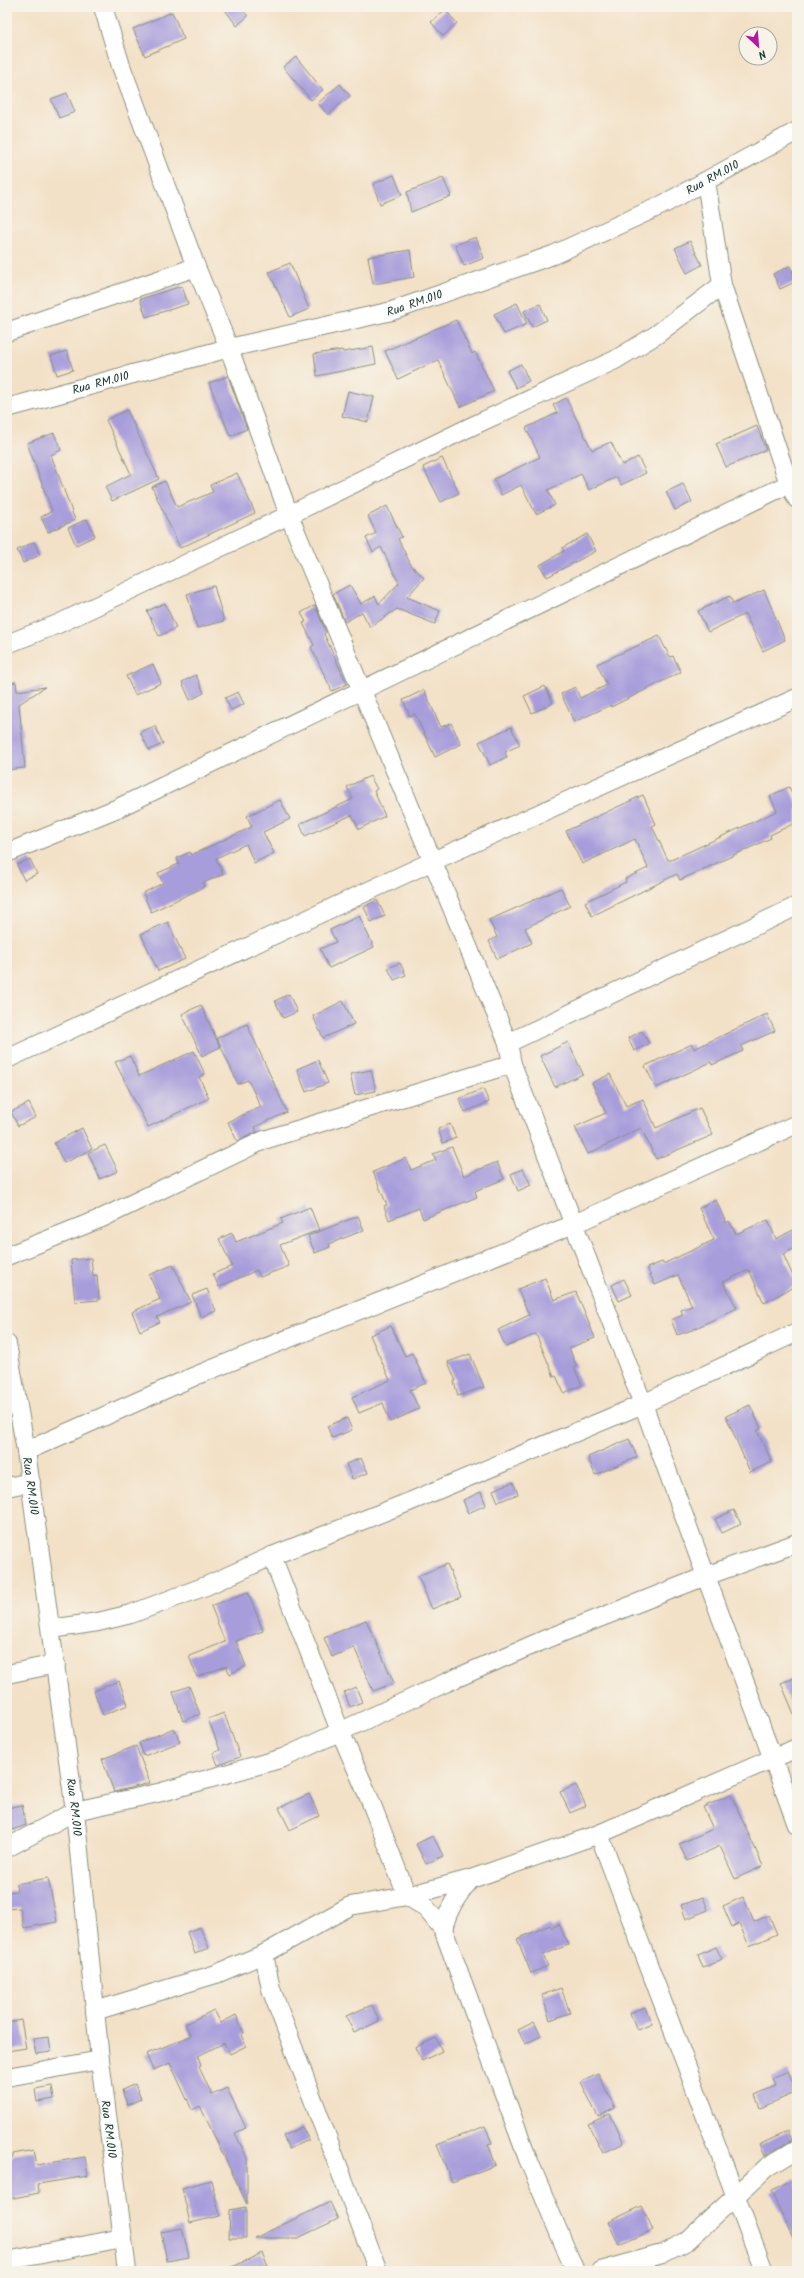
<svg xmlns="http://www.w3.org/2000/svg" width="804" height="2278" font-family="Kalam,sans-serif">
<rect width="100%" height="100%" fill="#f7f3e8"/>
<filter id="ink" filterUnits="userSpaceOnUse"><feTurbulence type="fractalNoise" baseFrequency=".025" numOctaves="2"/><feDisplacementMap in="SourceGraphic" scale="8" xChannelSelector="R" yChannelSelector="G"/><feConvolveMatrix kernelMatrix="1 2 1 2 8 2 1 2 1" color-interpolation-filters="sRGB"/></filter>
<filter id="wash" filterUnits="userSpaceOnUse"><feTurbulence type="fractalNoise" baseFrequency=".012" numOctaves="4" result="noise"/><feDisplacementMap in="SourceGraphic" scale="16" xChannelSelector="R" yChannelSelector="G"/><feGaussianBlur stdDeviation="0.9" result="paint"/><feColorMatrix in="noise" values="0 0 0 0 0 0 0 0 0 0 0 0 0 0 0 0 0 1.4 0 .05"/><feComposite in="paint" operator="in"/></filter>
<g filter="url(#wash)">
<rect width="100%" height="100%" fill="#f3e1c7"/>
<g id="blocks">
<!-- building -->
<g fill="#a79ddb">
<path d="M 223,7 L 240,7 L 248,16 L 237,26 Z"/>
<path d="M 445,10 L 457,23 L 443,36 L 431,22 Z"/>
<path d="M 172,12 L 184,39 L 145,56 L 133,29 Z"/>
<path d="M 296,57 L 323,90 L 311,100 L 283,67 Z"/>
<path d="M 340,84 L 350,96 L 328,115 L 318,103 Z"/>
<path d="M 67,93 L 75,112 L 59,118 L 51,99 Z"/>
<path d="M 394,175 L 402,195 L 380,204 L 373,184 Z"/>
<path d="M 443,178 L 451,196 L 411,212 L 407,192 Z"/>
<path d="M 476,237 L 484,258 L 464,266 L 455,245 Z"/>
<path d="M 690,241 L 702,265 L 687,273 L 675,248 Z"/>
<path d="M 410,250 L 414,277 L 373,284 L 368,257 Z"/>
<path d="M 290,263 L 309,309 L 290,317 L 269,272 Z"/>
<path d="M 790,266 L 797,281 L 780,289 L 773,274 Z"/>
<path d="M 182,286 L 188,304 L 146,317 L 140,299 Z"/>
<path d="M 517,303 L 527,324 L 504,334 L 494,314 Z"/>
<path d="M 540,304 L 547,320 L 532,327 L 524,311 Z"/>
<path d="M 456,320 L 472,354 L 475,352 L 494,391 L 460,407 L 438,360 L 398,379 L 385,351 Z"/>
<path d="M 373,347 L 376,364 L 317,376 L 314,354 L 342,350 L 343,352 Z"/>
<path d="M 67,351 L 73,370 L 57,375 L 51,356 Z"/>
<path d="M 521,364 L 529,381 L 516,388 L 507,371 Z"/>
<path d="M 228,376 L 247,429 L 230,436 L 209,383 Z"/>
<path d="M 348,391 L 374,397 L 368,422 L 342,416 Z"/>
<path d="M 566,398 L 592,450 L 611,442 L 622,465 L 638,457 L 646,473 L 621,485 L 617,477 L 589,490 L 581,474 L 548,490 L 555,505 L 536,514 L 521,485 L 501,495 L 494,479 L 540,457 L 526,428 L 557,413 L 553,405 Z"/>
<path d="M 127,410 L 159,479 L 112,501 L 105,487 L 131,474 L 106,420 Z"/>
<path d="M 757,426 L 766,450 L 726,467 L 716,444 Z"/>
<path d="M 54,433 L 61,450 L 51,455 L 75,520 L 48,532 L 41,517 L 52,511 L 27,443 Z"/>
<path d="M 442,458 L 459,493 L 441,502 L 423,467 Z"/>
<path d="M 237,473 L 255,513 L 180,548 L 152,487 L 165,481 L 177,507 L 213,492 L 210,485 Z"/>
<path d="M 683,484 L 692,502 L 675,510 L 666,492 Z"/>
<path d="M 387,506 L 402,537 L 398,539 L 411,565 L 424,578 L 407,597 L 440,611 L 435,624 L 397,609 L 370,627 L 362,612 L 345,622 L 333,594 L 350,585 L 361,604 L 375,596 L 379,604 L 399,583 L 381,547 L 373,552 L 366,538 L 376,533 L 368,516 Z"/>
<path d="M 87,519 L 95,536 L 76,545 L 68,528 Z"/>
<path d="M 587,534 L 596,551 L 547,577 L 540,565 L 564,551 L 562,548 Z"/>
<path d="M 34,542 L 40,555 L 23,563 L 17,550 Z"/>
<path d="M 214,586 L 224,621 L 197,628 L 187,594 Z"/>
<path d="M 764,590 L 785,640 L 763,651 L 745,614 L 708,632 L 698,611 L 730,596 L 733,604 Z"/>
<path d="M 165,603 L 176,628 L 159,636 L 147,611 Z"/>
<path d="M 315,605 L 326,632 L 324,634 L 347,684 L 332,691 L 311,647 L 314,645 L 303,623 L 306,622 L 301,613 Z"/>
<path d="M 659,636 L 670,657 L 673,656 L 681,672 L 611,707 L 611,705 L 574,722 L 561,694 L 575,687 L 580,698 L 607,685 L 597,664 Z"/>
<path d="M 153,664 L 161,683 L 135,695 L 126,676 Z"/>
<path d="M 196,675 L 204,693 L 190,700 L 182,682 Z"/>
<path d="M 16,682 L 17,691 L 45,687 L 19,704 L 25,768 L 7,770 L 7,683 Z"/>
<path d="M 545,686 L 553,703 L 532,713 L 524,696 Z"/>
<path d="M 424,690 L 441,727 L 451,723 L 461,744 L 435,757 L 415,714 L 410,716 L 403,700 Z"/>
<path d="M 238,692 L 244,704 L 231,710 L 225,698 Z"/>
<path d="M 155,726 L 163,744 L 149,750 L 140,732 Z"/>
<path d="M 511,727 L 520,745 L 505,752 L 507,757 L 490,765 L 479,742 Z"/>
<path d="M 370,776 L 377,789 L 374,791 L 385,816 L 359,829 L 352,815 L 305,836 L 300,824 L 353,799 L 347,787 Z"/>
<path d="M 789,787 L 797,805 L 797,822 L 770,835 L 771,838 L 680,880 L 677,874 L 592,916 L 585,902 L 626,882 L 625,879 L 648,868 L 635,839 L 582,864 L 566,831 L 643,795 L 656,824 L 652,826 L 668,860 L 671,860 L 777,811 L 770,796 Z"/>
<path d="M 280,800 L 290,819 L 263,832 L 274,853 L 254,863 L 246,844 L 216,858 L 223,874 L 203,883 L 204,887 L 151,912 L 143,893 L 163,883 L 158,873 L 179,864 L 177,858 L 190,852 L 191,855 L 252,827 L 247,816 Z"/>
<path d="M 30,859 L 37,874 L 24,880 L 17,865 Z"/>
<path d="M 561,888 L 570,906 L 525,928 L 532,943 L 497,959 L 489,941 L 497,937 L 489,920 Z"/>
<path d="M 377,900 L 385,916 L 371,922 L 364,907 Z"/>
<path d="M 359,916 L 374,947 L 329,968 L 320,949 L 336,942 L 330,930 Z"/>
<path d="M 168,922 L 185,959 L 158,971 L 141,934 Z"/>
<path d="M 400,963 L 406,975 L 394,980 L 388,968 Z"/>
<path d="M 289,994 L 297,1012 L 283,1018 L 275,1001 Z"/>
<path d="M 343,1001 L 354,1024 L 323,1038 L 313,1016 Z"/>
<path d="M 201,1005 L 220,1047 L 202,1056 L 182,1014 Z"/>
<path d="M 767,1014 L 775,1031 L 741,1046 L 743,1051 L 712,1065 L 711,1062 L 656,1088 L 645,1066 L 692,1044 L 694,1049 Z"/>
<path d="M 247,1024 L 287,1112 L 255,1127 L 257,1132 L 237,1141 L 228,1122 L 261,1107 L 248,1080 L 238,1084 L 217,1038 Z"/>
<path d="M 642,1031 L 649,1044 L 634,1051 L 628,1038 Z"/>
<path d="M 568,1042 L 583,1074 L 555,1087 L 540,1056 Z"/>
<path d="M 194,1051 L 205,1074 L 199,1077 L 209,1098 L 148,1127 L 115,1062 L 130,1056 L 139,1076 Z"/>
<path d="M 318,1060 L 328,1083 L 306,1092 L 297,1069 Z"/>
<path d="M 371,1070 L 376,1091 L 355,1095 L 350,1074 Z"/>
<path d="M 610,1074 L 626,1106 L 643,1099 L 656,1128 L 700,1108 L 713,1135 L 656,1159 L 641,1128 L 588,1154 L 575,1127 L 606,1113 L 592,1083 Z"/>
<path d="M 483,1089 L 489,1102 L 465,1112 L 459,1099 Z"/>
<path d="M 29,1103 L 36,1117 L 18,1126 L 11,1112 Z"/>
<path d="M 450,1124 L 456,1138 L 443,1143 L 438,1129 Z"/>
<path d="M 82,1128 L 92,1149 L 64,1163 L 54,1143 Z"/>
<path d="M 105,1145 L 118,1171 L 100,1179 L 88,1153 Z"/>
<path d="M 452,1147 L 464,1176 L 497,1162 L 504,1179 L 475,1191 L 477,1197 L 423,1219 L 419,1208 L 389,1220 L 384,1206 L 387,1205 L 373,1172 L 406,1158 L 411,1170 L 436,1160 L 433,1154 Z"/>
<path d="M 523,1169 L 531,1185 L 518,1191 L 511,1174 Z"/>
<path d="M 716,1200 L 726,1223 L 729,1221 L 736,1234 L 768,1220 L 776,1239 L 797,1228 L 797,1247 L 783,1254 L 797,1285 L 764,1303 L 749,1270 L 723,1282 L 737,1308 L 692,1330 L 677,1335 L 671,1320 L 683,1315 L 681,1310 L 692,1306 L 678,1275 L 655,1285 L 647,1268 L 662,1262 L 663,1264 L 714,1240 L 699,1208 Z"/>
<path d="M 310,1207 L 319,1230 L 280,1245 L 289,1266 L 260,1277 L 257,1270 L 219,1287 L 213,1274 L 232,1266 L 219,1239 L 232,1233 L 236,1242 L 283,1223 L 281,1219 Z"/>
<path d="M 358,1216 L 364,1230 L 329,1244 L 330,1247 L 315,1253 L 308,1236 Z"/>
<path d="M 91,1258 L 93,1276 L 97,1275 L 99,1300 L 75,1302 L 71,1260 Z"/>
<path d="M 173,1265 L 191,1302 L 157,1317 L 160,1322 L 140,1331 L 132,1312 L 160,1299 L 149,1275 Z"/>
<path d="M 545,1278 L 554,1300 L 576,1292 L 595,1338 L 569,1348 L 577,1367 L 574,1368 L 582,1385 L 564,1393 L 556,1376 L 554,1377 L 536,1334 L 506,1347 L 498,1330 L 529,1315 L 518,1289 Z"/>
<path d="M 624,1279 L 632,1295 L 619,1301 L 612,1285 Z"/>
<path d="M 207,1289 L 216,1311 L 201,1317 L 192,1295 Z"/>
<path d="M 391,1326 L 405,1356 L 412,1353 L 426,1383 L 410,1390 L 419,1409 L 390,1422 L 383,1403 L 359,1413 L 352,1397 L 390,1380 L 370,1335 Z"/>
<path d="M 470,1354 L 484,1387 L 458,1396 L 454,1381 L 456,1381 L 448,1362 Z"/>
<path d="M 750,1405 L 761,1429 L 757,1431 L 772,1462 L 750,1472 L 726,1416 Z"/>
<path d="M 347,1418 L 352,1430 L 332,1438 L 327,1426 Z"/>
<path d="M 629,1439 L 637,1457 L 595,1475 L 588,1457 Z"/>
<path d="M 361,1458 L 368,1473 L 352,1479 L 346,1464 Z"/>
<path d="M 513,1482 L 518,1494 L 498,1502 L 493,1490 Z"/>
<path d="M 481,1492 L 486,1505 L 468,1513 L 463,1500 Z"/>
<path d="M 734,1510 L 741,1524 L 722,1533 L 715,1519 Z"/>
<path d="M 447,1564 L 461,1597 L 432,1609 L 418,1576 Z"/>
<path d="M 248,1592 L 263,1631 L 236,1641 L 246,1666 L 230,1674 L 226,1666 L 197,1677 L 189,1656 L 225,1642 L 211,1606 Z"/>
<path d="M 366,1620 L 394,1683 L 373,1691 L 354,1647 L 332,1657 L 324,1638 Z"/>
<path d="M 797,1677 L 797,1721 L 781,1683 Z"/>
<path d="M 119,1681 L 128,1705 L 103,1715 L 94,1691 Z"/>
<path d="M 189,1686 L 200,1714 L 183,1721 L 173,1692 Z"/>
<path d="M 356,1687 L 362,1702 L 350,1707 L 344,1692 Z"/>
<path d="M 224,1713 L 240,1757 L 218,1765 L 213,1753 L 220,1750 L 208,1719 Z"/>
<path d="M 174,1728 L 180,1742 L 144,1756 L 139,1743 Z"/>
<path d="M 136,1746 L 150,1783 L 114,1792 L 102,1759 Z"/>
<path d="M 576,1785 L 586,1806 L 570,1813 L 560,1792 Z"/>
<path d="M 309,1794 L 319,1816 L 290,1830 L 279,1808 Z"/>
<path d="M 731,1795 L 763,1866 L 735,1879 L 720,1846 L 687,1861 L 679,1844 L 713,1829 L 703,1807 Z"/>
<path d="M 22,1805 L 26,1825 L 12,1830 L 7,1808 Z"/>
<path d="M 433,1836 L 443,1856 L 426,1864 L 416,1844 Z"/>
<path d="M 48,1878 L 57,1922 L 24,1928 L 20,1908 L 7,1909 L 7,1892 L 17,1891 L 16,1884 Z"/>
<path d="M 703,1897 L 708,1910 L 686,1919 L 681,1905 Z"/>
<path d="M 743,1897 L 754,1922 L 769,1915 L 777,1934 L 749,1946 L 739,1923 L 732,1927 L 723,1906 Z"/>
<path d="M 559,1924 L 568,1945 L 543,1955 L 548,1966 L 531,1973 L 517,1939 L 550,1925 L 552,1928 Z"/>
<path d="M 200,1927 L 209,1948 L 195,1954 L 187,1932 Z"/>
<path d="M 716,1947 L 722,1959 L 703,1968 L 698,1955 Z"/>
<path d="M 561,1988 L 570,2013 L 550,2020 L 542,1995 Z"/>
<path d="M 372,2005 L 379,2021 L 354,2033 L 346,2016 Z"/>
<path d="M 645,2007 L 652,2024 L 637,2030 L 630,2013 Z"/>
<path d="M 214,2010 L 221,2023 L 236,2015 L 244,2033 L 241,2035 L 246,2046 L 230,2054 L 224,2043 L 198,2056 L 201,2066 L 199,2067 L 212,2095 L 227,2088 L 246,2128 L 235,2133 L 247,2158 L 247,2204 L 200,2106 L 192,2110 L 170,2063 L 153,2070 L 146,2054 L 191,2036 L 185,2024 Z"/>
<path d="M 21,2020 L 26,2048 L 7,2051 L 7,2023 Z"/>
<path d="M 534,2022 L 541,2036 L 525,2044 L 518,2030 Z"/>
<path d="M 49,2037 L 51,2052 L 36,2054 L 33,2039 Z"/>
<path d="M 436,2038 L 442,2051 L 422,2061 L 416,2047 Z"/>
<path d="M 788,2071 L 797,2092 L 760,2108 L 755,2095 L 775,2086 L 772,2078 Z"/>
<path d="M 598,2074 L 615,2108 L 598,2117 L 581,2082 Z"/>
<path d="M 135,2084 L 141,2099 L 127,2105 L 122,2090 Z"/>
<path d="M 52,2086 L 54,2099 L 37,2102 L 35,2089 Z"/>
<path d="M 610,2114 L 624,2143 L 603,2153 L 588,2124 Z"/>
<path d="M 485,2126 L 492,2143 L 488,2144 L 496,2165 L 452,2182 L 437,2145 Z"/>
<path d="M 302,2127 L 309,2140 L 289,2149 L 283,2136 Z"/>
<path d="M 788,2131 L 792,2140 L 764,2156 L 759,2145 Z"/>
<path d="M 34,2150 L 37,2165 L 85,2157 L 88,2176 L 38,2184 L 39,2193 L 8,2199 L 7,2158 L 13,2157 L 13,2154 Z"/>
<path d="M 797,2179 L 797,2247 L 771,2191 Z"/>
<path d="M 211,2180 L 220,2216 L 190,2223 L 182,2188 Z"/>
<path d="M 330,2202 L 338,2219 L 298,2238 L 255,2238 Z"/>
<path d="M 642,2206 L 653,2230 L 619,2245 L 608,2222 Z"/>
<path d="M 246,2207 L 246,2238 L 229,2238 L 230,2210 Z"/>
<path d="M 182,2228 L 189,2257 L 167,2261 L 161,2232 Z"/>
<path d="M 262,2253 L 268,2266 L 258,2271 L 224,2271 Z"/>
</g>
</g>
</g>
<g filter="url(#ink)">
<use href="#blocks" fill-opacity="0" stroke="#898f7e" stroke-width="1"/>
<g fill="none" stroke-linecap="round" stroke-linejoin="round">
<!-- street casing -->
<g stroke="#898f7e" stroke-width="20">
<g id="street">
<path d="M 103,7 L 121,66 L 196,267 L 229,348 L 289,515 L 508,1043 L 512,1064 L 643,1404 L 797,1825"/>
<path d="M 706,181 L 722,285 L 789,484 L 797,499"/>
<path d="M 7,332 L 196,267"/>
<path id="s1" d="M 7,408 L 229,348 L 392,311 L 553,255 L 662,205 L 797,131"/>
<path d="M 7,644 L 58,624 L 289,515 L 468,428 L 615,360 L 656,335 L 722,285"/>
<path d="M 7,853 L 118,808 L 797,480"/>
<path d="M 508,1043 L 797,906"/>
<path d="M 7,1059 L 433,861 L 797,698"/>
<path d="M 7,1256 L 102,1218 L 264,1140 L 512,1064"/>
<path id="s2" d="M 7,1344 L 26,1451 L 75,1811 L 100,2060 L 127,2271"/>
<path d="M 26,1451 L 195,1376 L 574,1224 L 797,1124"/>
<path d="M 7,1487 L 31,1482"/>
<path d="M 272,1556 L 340,1731 L 370,1800 L 407,1896 L 425,1907 L 443,1929 L 528,2159 L 575,2271"/>
<path d="M 51,1629 L 98,1622 L 131,1614 L 206,1586 L 272,1556 L 409,1502 L 643,1404 L 797,1332"/>
<path d="M 7,1674 L 56,1664"/>
<path d="M 599,1834 L 764,2271"/>
<path d="M 7,1848 L 75,1811 L 162,1792 L 283,1758 L 445,1683 L 546,1639 L 706,1576 L 797,1543"/>
<path d="M 443,1929 C 448,1909 457,1895 471,1879"/>
<path d="M 264,1954 L 271,1989 L 378,2271"/>
<path d="M 95,2011 L 216,1974 L 264,1954 L 350,1906 L 407,1896 L 471,1879 L 599,1834 L 797,1748"/>
<path d="M 7,2077 L 100,2060"/>
<path d="M 7,2261 L 122,2238"/>
<path d="M 601,2271 L 662,2254 L 687,2241 L 767,2167 L 797,2149"/>
</g>
</g>
<!-- street -->
<use href="#street" stroke="#fff" stroke-width="18"/>
</g>
</g>
<g text-anchor="middle" dominant-baseline="central" stroke-width="3.5" stroke-linejoin="round" paint-order="stroke">
<!-- street labels -->
<g font-size="12" fill="#1f3d34" stroke="#f7f3e8">
<text stroke="none"><textPath href="#s1" startOffset="745">Rua RM.010</textPath></text>
<text stroke="none"><textPath href="#s1" startOffset="421">Rua RM.010</textPath></text>
<text stroke="none"><textPath href="#s1" startOffset="97">Rua RM.010</textPath></text>
<text stroke="none"><textPath href="#s2" startOffset="144">Rua RM.010</textPath></text>
<text stroke="none"><textPath href="#s2" startOffset="468">Rua RM.010</textPath></text>
<text stroke="none"><textPath href="#s2" startOffset="792">Rua RM.010</textPath></text>
</g>
</g>
<!-- margin -->
<rect width="804" height="2278" fill="none" stroke="#f7f3e8" stroke-width="24"/>
<!-- north arrow -->
<g transform="translate(758 46) rotate(154)"><circle r="19" fill="#f7f3e8" stroke="#a1aaa0"/>
<path d="M0-3L7 15L0 10L-7 15Z" fill="#b5179e"/>
<text y="-6" font-size="11" font-weight="bold" text-anchor="middle" fill="#1f3d34">N</text>
</g>
</svg>
